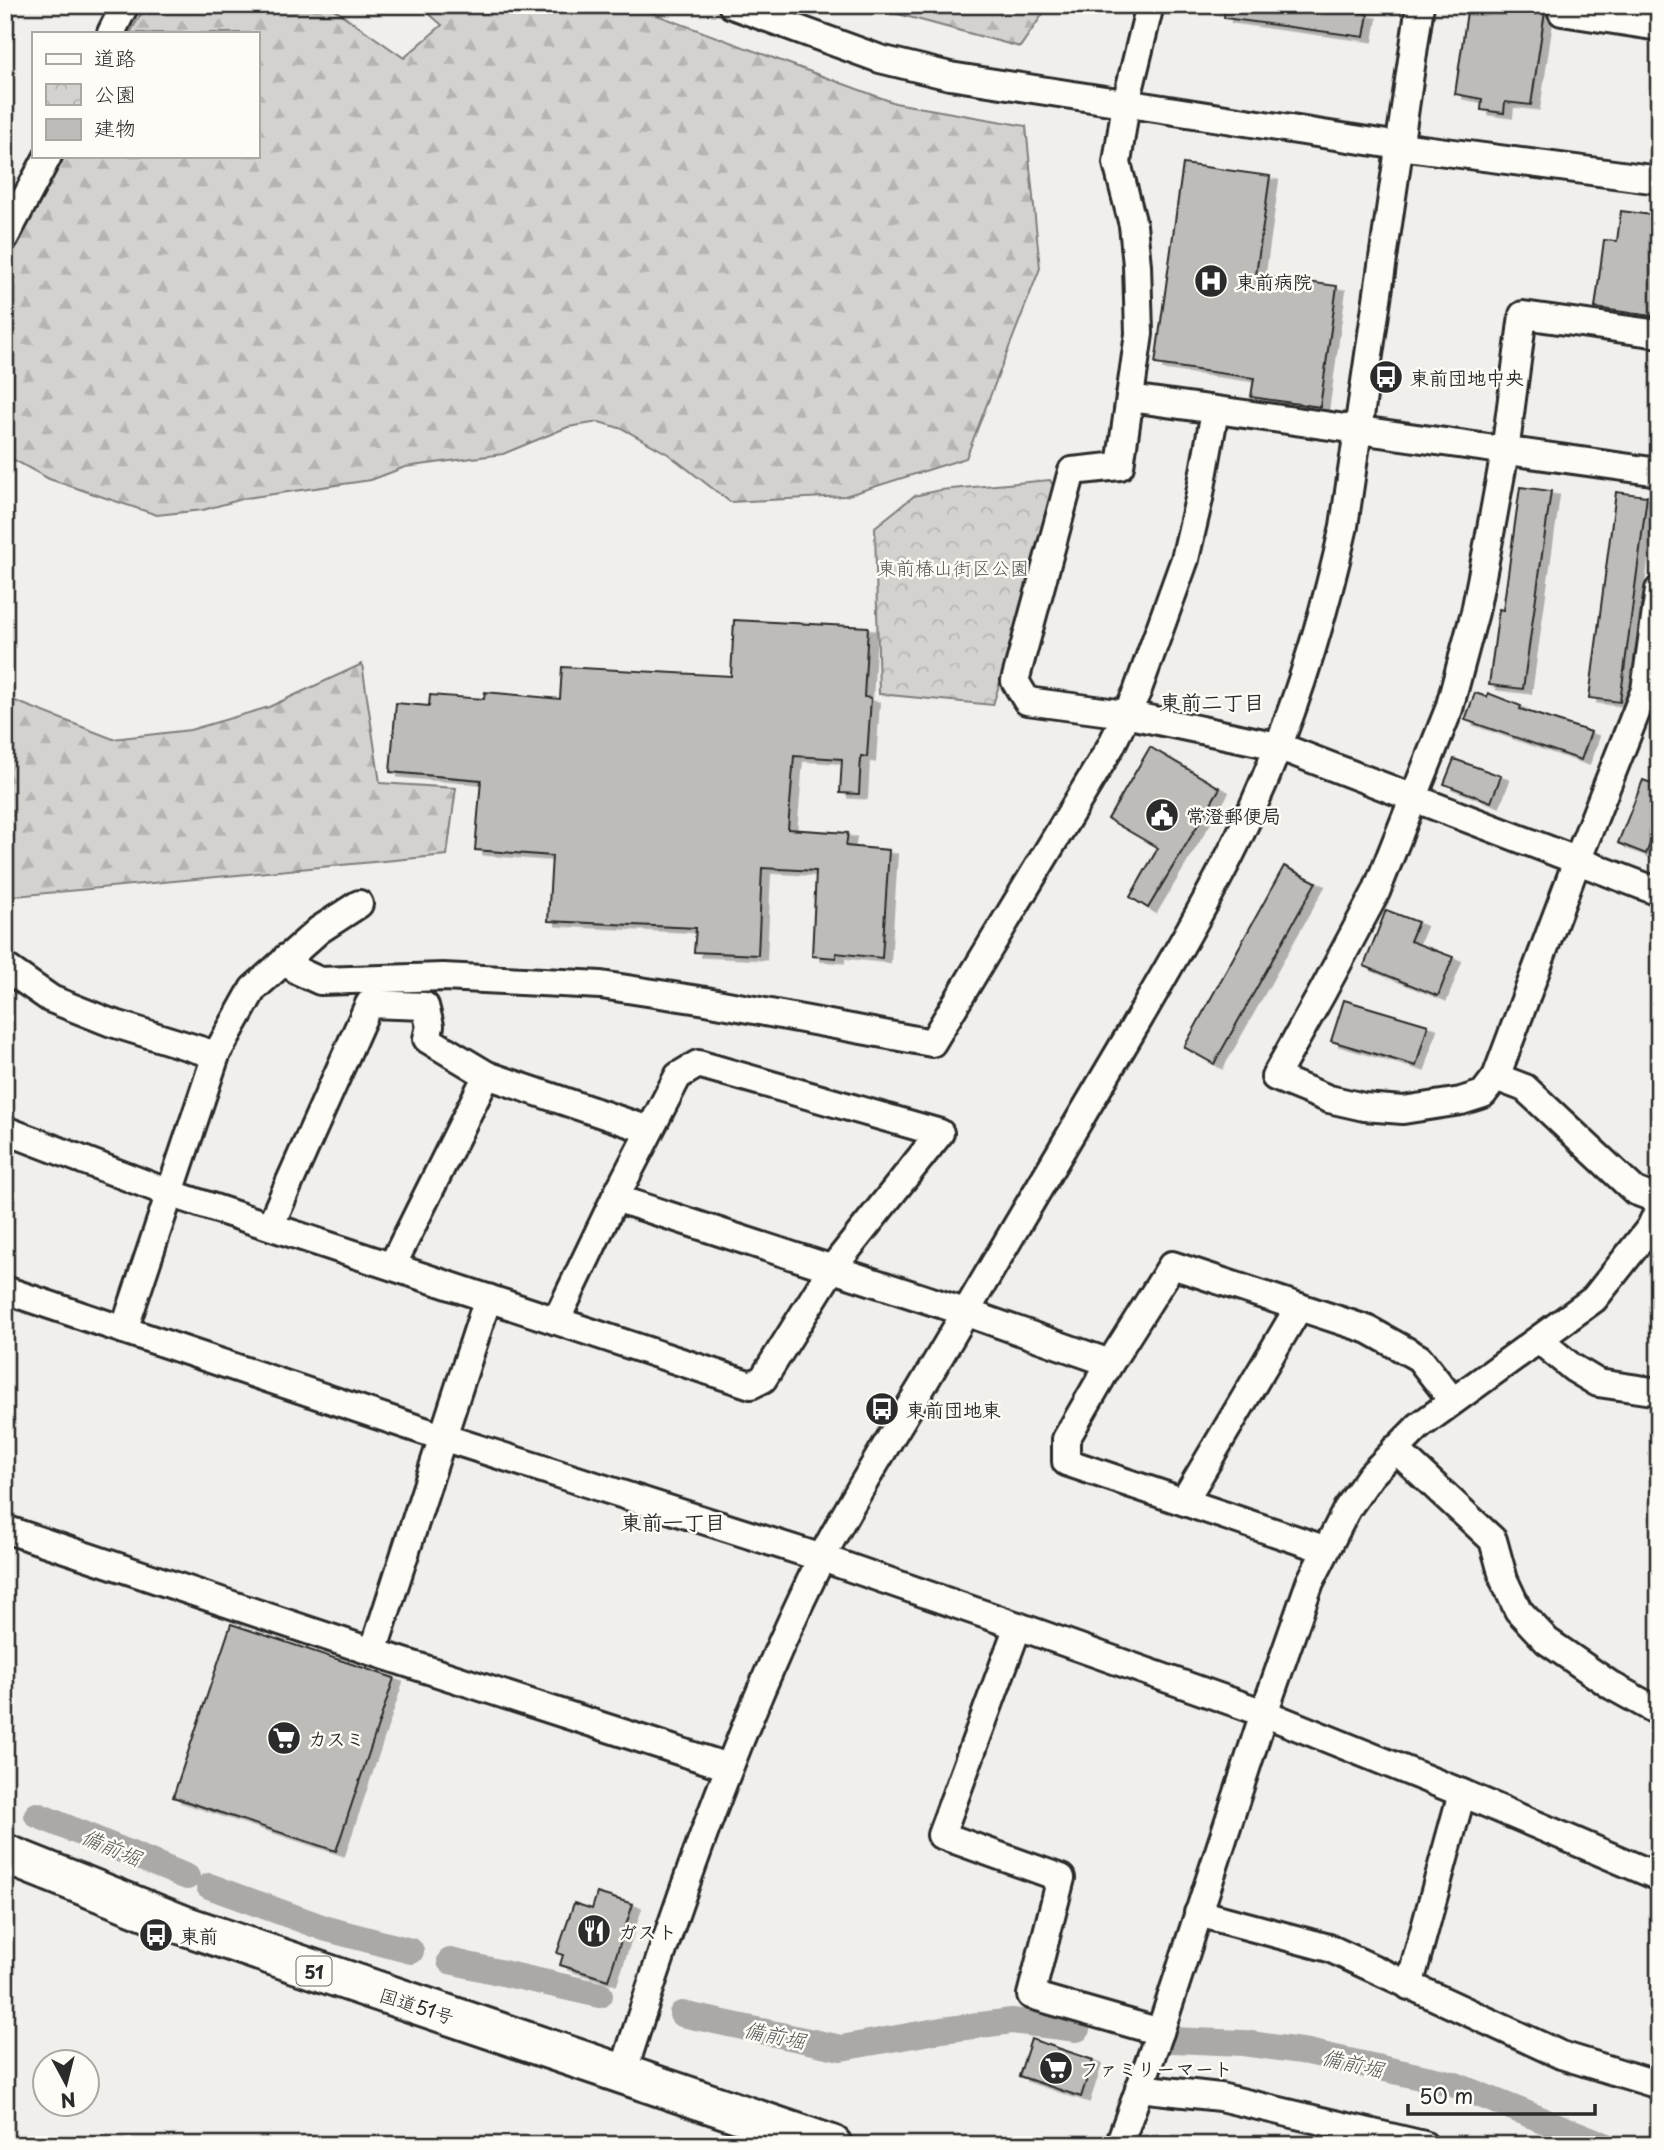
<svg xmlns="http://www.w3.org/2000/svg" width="1664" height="2150" font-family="'Playpen Sans','Klee One',sans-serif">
<defs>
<pattern id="forest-firs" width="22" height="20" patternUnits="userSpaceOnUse" patternTransform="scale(1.75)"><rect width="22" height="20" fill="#d3d2cf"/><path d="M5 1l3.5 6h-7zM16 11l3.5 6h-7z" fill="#b5b4b2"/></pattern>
<pattern id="park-crowns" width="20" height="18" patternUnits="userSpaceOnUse" patternTransform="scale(1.75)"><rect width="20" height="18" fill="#d3d2cf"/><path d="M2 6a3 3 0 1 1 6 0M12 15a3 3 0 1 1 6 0" fill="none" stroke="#b5b4b2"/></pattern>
<filter id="shadow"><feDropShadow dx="8" dy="4.5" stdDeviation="0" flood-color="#0004"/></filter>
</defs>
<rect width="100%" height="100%" fill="#f0efeb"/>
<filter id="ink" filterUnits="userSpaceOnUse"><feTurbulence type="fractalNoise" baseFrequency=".0143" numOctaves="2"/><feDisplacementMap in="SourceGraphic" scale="14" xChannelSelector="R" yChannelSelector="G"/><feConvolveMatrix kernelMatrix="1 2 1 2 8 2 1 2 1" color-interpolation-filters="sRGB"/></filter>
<g filter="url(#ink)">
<!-- forest -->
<g fill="url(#forest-firs)" stroke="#7f7e7d" stroke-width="2">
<path d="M 146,5 L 328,5 L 404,58 L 442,25 L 419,5 L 630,5 L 895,103 L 1026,126 L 1040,268 L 966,458 L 845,496 L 730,502 L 668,454 L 623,429 L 599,422 L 568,427 L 503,454 L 405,467 L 371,480 L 246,498 L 203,510 L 157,515 L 49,479 L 5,455 L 5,266 L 65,156 L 257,156 L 257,33 L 130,33 Z"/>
<path d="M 865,5 L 1049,5 L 1020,47 Z"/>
<path d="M 362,664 L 380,783 L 456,788 L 447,855 L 5,897 L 5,697 L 113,739 L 190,730 L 269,707 Z"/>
</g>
<!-- park -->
<path fill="url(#park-crowns)" stroke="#7f7e7d" stroke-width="2" d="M 1050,480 L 1057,492 L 993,705 L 879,694 L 875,527 L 914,496 L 940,490 Z"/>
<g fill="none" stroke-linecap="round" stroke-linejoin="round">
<!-- canal -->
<g stroke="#aaa9a7" stroke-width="26">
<path d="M 37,1815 L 187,1877"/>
<path d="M 209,1886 L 327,1929 L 411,1951"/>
<path d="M 450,1961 L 600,1995"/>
<path d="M 682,2014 L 841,2048 L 942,2030 L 1012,2021 L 1077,2029"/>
<path d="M 1172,2040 L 1243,2043 L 1308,2052 L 1453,2084 L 1605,2145"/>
</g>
</g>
<!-- building -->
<g fill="#bdbcb8" stroke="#2b2b2b" stroke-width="2" filter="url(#shadow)">
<path d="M 1225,5 L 1355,5 L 1355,12 L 1368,14 L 1364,37 L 1224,18 Z"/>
<path d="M 1468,5 L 1546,5 L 1531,105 L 1505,102 L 1504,113 L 1481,110 L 1482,99 L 1455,94 Z"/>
<path d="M 1183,164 L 1270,176 L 1256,275 L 1337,286 L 1320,407 L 1251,397 L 1254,378 L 1155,364 Z"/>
<path d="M 1621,211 L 1659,216 L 1659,317 L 1595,308 L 1604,240 L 1617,241 Z"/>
<path d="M 1520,487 L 1551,491 L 1523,689 L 1489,685 L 1499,609 L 1503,610 Z"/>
<path d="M 1616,492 L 1647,496 L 1620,702 L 1589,698 Z"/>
<path d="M 734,620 L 868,627 L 864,697 L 871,698 L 867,757 L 861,756 L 859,794 L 840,793 L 842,759 L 794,756 L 788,829 L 848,833 L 846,846 L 889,850 L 882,958 L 836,953 L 836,958 L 812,956 L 816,871 L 762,868 L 758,955 L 694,952 L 696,928 L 548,921 L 552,856 L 475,850 L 481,780 L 390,772 L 396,703 L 429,706 L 430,695 L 484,699 L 485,692 L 560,699 L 562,667 L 731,676 Z"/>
<path d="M 1475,693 L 1487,697 L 1488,693 L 1521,706 L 1520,709 L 1591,732 L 1581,760 L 1465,720 Z"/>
<path d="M 1150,747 L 1220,788 L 1148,908 L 1130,897 L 1158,848 L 1108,819 Z"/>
<path d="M 1454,759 L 1501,776 L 1491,802 L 1444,784 Z"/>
<path d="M 1643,780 L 1659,786 L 1659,820 L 1646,854 L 1618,843 Z"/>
<path d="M 1284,866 L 1316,882 L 1214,1064 L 1184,1047 Z"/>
<path d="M 1386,910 L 1418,922 L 1410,941 L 1453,957 L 1438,996 L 1364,966 Z"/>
<path d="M 1344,1000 L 1428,1025 L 1416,1066 L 1331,1041 Z"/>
<path d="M 231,1624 L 394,1678 L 336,1851 L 173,1797 Z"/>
<path d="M 597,1893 L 633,1904 L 608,1980 L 560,1965 L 563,1955 L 557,1953 L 574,1903 L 592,1909 Z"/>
<path d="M 1031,2039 L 1093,2060 L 1081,2097 L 1019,2076 Z"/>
</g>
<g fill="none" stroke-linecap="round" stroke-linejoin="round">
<!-- minor casing -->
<g stroke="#2b2b2b" stroke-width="32">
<g id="minor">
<path d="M 732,5 L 880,59 L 950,76 L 1400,146 L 1659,180"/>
<path d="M 1150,5 L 1126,103 L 1117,163 L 1133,225 L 1137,265 L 1139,334 L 1120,466 L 1072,471 L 1015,681 L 1027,701 L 1125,714 L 1278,746 L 1659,892"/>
<path d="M 1563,5 L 1562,12 L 1659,27"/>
<path d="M 111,33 L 125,5"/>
<path d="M 5,237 L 48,156"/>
<path d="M 1659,334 L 1523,315 L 1505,452 L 1488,545 L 1475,612 L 1449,709 L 1376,892 L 1322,993 L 1275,1077 L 1329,1099 L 1364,1107 L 1403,1110 L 1461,1101 L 1483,1094 L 1496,1077 L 1577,861 L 1645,690 L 1659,590"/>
<path d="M 1130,398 L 1659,472"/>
<path d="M 287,957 L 298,971 L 320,981 L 443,977 L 601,985 L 706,1001 L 932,1043 L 1111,746 L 1137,692 L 1185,559 L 1199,499 L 1215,411"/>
<path d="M 5,967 L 51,999 L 109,1022 L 216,1055"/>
<path d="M 1496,1077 L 1525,1088 L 1635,1191 L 1659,1200"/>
<path d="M 5,1130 L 169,1193 L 751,1385 L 763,1379 L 831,1270 L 940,1133 L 698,1064 L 678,1076 L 615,1198 L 556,1321"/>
<path d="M 615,1198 L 965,1312 L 1110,1363"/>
<path d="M 270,1226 L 369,1004 L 425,1006 L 430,1026 L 427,1039 L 487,1075 L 649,1130"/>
<path d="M 392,1266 L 487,1075"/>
<path d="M 5,1290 L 442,1437 L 822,1558 L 1018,1626 L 1264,1713 L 1462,1793 L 1659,1877"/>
<path d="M 124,1330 L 216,1055 L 253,989 L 319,930 L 359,904"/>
<path d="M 1539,1340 L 1573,1368 L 1598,1383 L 1659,1392"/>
<path d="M 1395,1449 L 1493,1540 L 1504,1580 L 1518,1610 L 1547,1641 L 1612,1686 L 1659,1712"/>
<path d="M 1184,1501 L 1299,1307"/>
<path d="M 5,1529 L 373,1652 L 728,1767"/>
<path d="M 1324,1549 L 1066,1462 L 1066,1439 L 1110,1363 L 1172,1265 L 1369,1330 L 1419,1358 L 1452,1400"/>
<path d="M 1018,1626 L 941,1835 L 1061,1878 L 1031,1995 L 1160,2032"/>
<path d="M 373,1652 L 488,1298"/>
<path d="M 1198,1913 L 1329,1948 L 1561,2055 L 1659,2085"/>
<path d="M 1409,1986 L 1462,1793"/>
<path d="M 623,2073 C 678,1898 739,1725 821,1559 C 851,1501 887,1444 921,1388 C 993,1264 1068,1141 1140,1017 C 1173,959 1207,903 1236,843 C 1285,743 1320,635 1344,526 L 1420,5"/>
<path d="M 1139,2088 L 1220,2097 L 1424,2145"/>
<path d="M 1119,2145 L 1160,2032 L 1264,1713 L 1310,1582 L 1347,1509 L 1371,1475 L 1419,1426 L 1594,1299 L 1650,1228 L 1659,1209"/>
</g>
</g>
<!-- highway casing -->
<g stroke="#2b2b2b" stroke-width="44">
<path id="highway" d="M 5,1854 L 183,1925 L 832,2145"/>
</g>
<!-- minor -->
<use href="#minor" stroke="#fdfcf7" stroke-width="26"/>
<!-- highway -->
<use href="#highway" stroke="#fdfcf7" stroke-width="38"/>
</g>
</g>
<!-- icons -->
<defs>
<g id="hospital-disc" transform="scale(1.75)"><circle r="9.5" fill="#2b2b2b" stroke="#fdfcf7"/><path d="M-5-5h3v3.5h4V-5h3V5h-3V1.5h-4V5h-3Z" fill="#fff"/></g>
<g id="bus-disc" transform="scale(1.75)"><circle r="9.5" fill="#2b2b2b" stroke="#fdfcf7"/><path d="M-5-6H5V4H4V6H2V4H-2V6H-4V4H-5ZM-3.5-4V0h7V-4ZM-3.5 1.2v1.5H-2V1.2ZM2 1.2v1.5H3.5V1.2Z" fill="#fff"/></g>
<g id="civic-disc" transform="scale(1.75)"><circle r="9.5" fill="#2b2b2b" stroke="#fdfcf7"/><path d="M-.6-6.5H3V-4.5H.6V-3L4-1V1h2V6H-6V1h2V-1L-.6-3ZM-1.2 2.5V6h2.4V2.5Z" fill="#fff"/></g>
<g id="supermarket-disc" transform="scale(1.75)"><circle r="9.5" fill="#2b2b2b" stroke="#fdfcf7"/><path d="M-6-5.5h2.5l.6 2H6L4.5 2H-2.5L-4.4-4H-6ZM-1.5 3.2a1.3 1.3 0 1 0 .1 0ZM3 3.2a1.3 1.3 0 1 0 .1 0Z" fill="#fff"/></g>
<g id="restaurant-disc" transform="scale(1.75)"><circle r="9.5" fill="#2b2b2b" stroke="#fdfcf7"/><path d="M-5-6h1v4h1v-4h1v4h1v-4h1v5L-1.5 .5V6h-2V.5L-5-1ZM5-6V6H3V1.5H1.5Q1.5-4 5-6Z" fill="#fff"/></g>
</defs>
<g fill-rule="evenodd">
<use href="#hospital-disc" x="1211" y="281"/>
<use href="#bus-disc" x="1386" y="377"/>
<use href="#civic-disc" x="1162" y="815"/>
<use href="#bus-disc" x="882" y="1409"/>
<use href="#supermarket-disc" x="284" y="1738"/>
<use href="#restaurant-disc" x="594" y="1931"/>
<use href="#bus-disc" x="156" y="1935"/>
<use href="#supermarket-disc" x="1056" y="2068"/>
</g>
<g text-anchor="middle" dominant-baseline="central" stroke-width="5" stroke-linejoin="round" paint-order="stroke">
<!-- shield labels -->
<rect fill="#fdfcf7" stroke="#6a6a68" stroke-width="2" x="296.5" y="1956.5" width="35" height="29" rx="5"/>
<g font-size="18" font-weight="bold" fill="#2b2b2b">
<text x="314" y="1971">51</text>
</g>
<!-- poi labels -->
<g font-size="19" font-weight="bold" fill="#2b2b2b" stroke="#fdfcf7" text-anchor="start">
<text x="1236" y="281">東前病院</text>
<text x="1410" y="377">東前団地中央</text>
<text x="1186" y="815">常澄郵便局</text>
<text x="906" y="1409">東前団地東</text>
<text x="308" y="1738">カスミ</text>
<text x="618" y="1931">ガスト</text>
<text x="180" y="1935">東前</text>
<text x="1080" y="2068">ファミリーマート</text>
</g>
<!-- park labels -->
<g font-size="19" fill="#555554" stroke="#fdfcf7">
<text x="953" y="567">東前椿山街区公園</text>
</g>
<!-- street labels -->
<g font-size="19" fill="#2b2b2b" stroke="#fdfcf7">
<text transform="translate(417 2005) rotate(18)">国道51号</text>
</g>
<!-- neighbourhood labels -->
<g font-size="21" font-weight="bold" fill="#2b2b2b" stroke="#fdfcf7">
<text x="1212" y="701">東前二丁目</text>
<text x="673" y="1521">東前一丁目</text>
</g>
<!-- water labels -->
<g font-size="21" font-style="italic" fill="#575756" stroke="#fdfcf7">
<text transform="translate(112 1846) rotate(23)">備前堀</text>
<text transform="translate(775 2034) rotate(12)">備前堀</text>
<text transform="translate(1353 2062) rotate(13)">備前堀</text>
</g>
</g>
<!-- margin -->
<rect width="1664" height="2150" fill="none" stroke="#fdfcf7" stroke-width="28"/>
<rect x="14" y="14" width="1636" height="2122" fill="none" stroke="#2b2b2b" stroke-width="2.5" filter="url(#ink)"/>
<!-- legend -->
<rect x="32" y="32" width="228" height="126" fill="#fdfcf7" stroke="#a9a8a5" stroke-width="2"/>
<rect x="46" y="54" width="35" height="10" fill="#fdfcf7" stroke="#a9a8a5" stroke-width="2"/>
<text x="94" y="66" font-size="21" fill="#2b2b2b">道路</text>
<rect x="46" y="84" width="35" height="21" fill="url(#park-crowns)" stroke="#a9a8a5" stroke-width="2"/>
<text x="94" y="102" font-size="21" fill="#2b2b2b">公園</text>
<rect x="46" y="119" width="35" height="21" fill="#bdbcb8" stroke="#a9a8a5" stroke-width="2"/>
<text x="94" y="136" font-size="21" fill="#2b2b2b">建物</text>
<!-- north arrow -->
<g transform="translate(66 2083) rotate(173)"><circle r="33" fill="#fdfcf7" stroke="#a9a8a5" stroke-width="2"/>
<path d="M0-5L12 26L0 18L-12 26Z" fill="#2b2b2b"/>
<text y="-10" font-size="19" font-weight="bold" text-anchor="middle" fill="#2b2b2b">N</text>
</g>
<!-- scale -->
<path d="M1408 2104v10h187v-10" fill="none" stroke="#2b2b2b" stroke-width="3.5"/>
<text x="1419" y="2104" font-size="21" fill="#2b2b2b" stroke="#fdfcf7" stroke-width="5" paint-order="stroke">50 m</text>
</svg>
